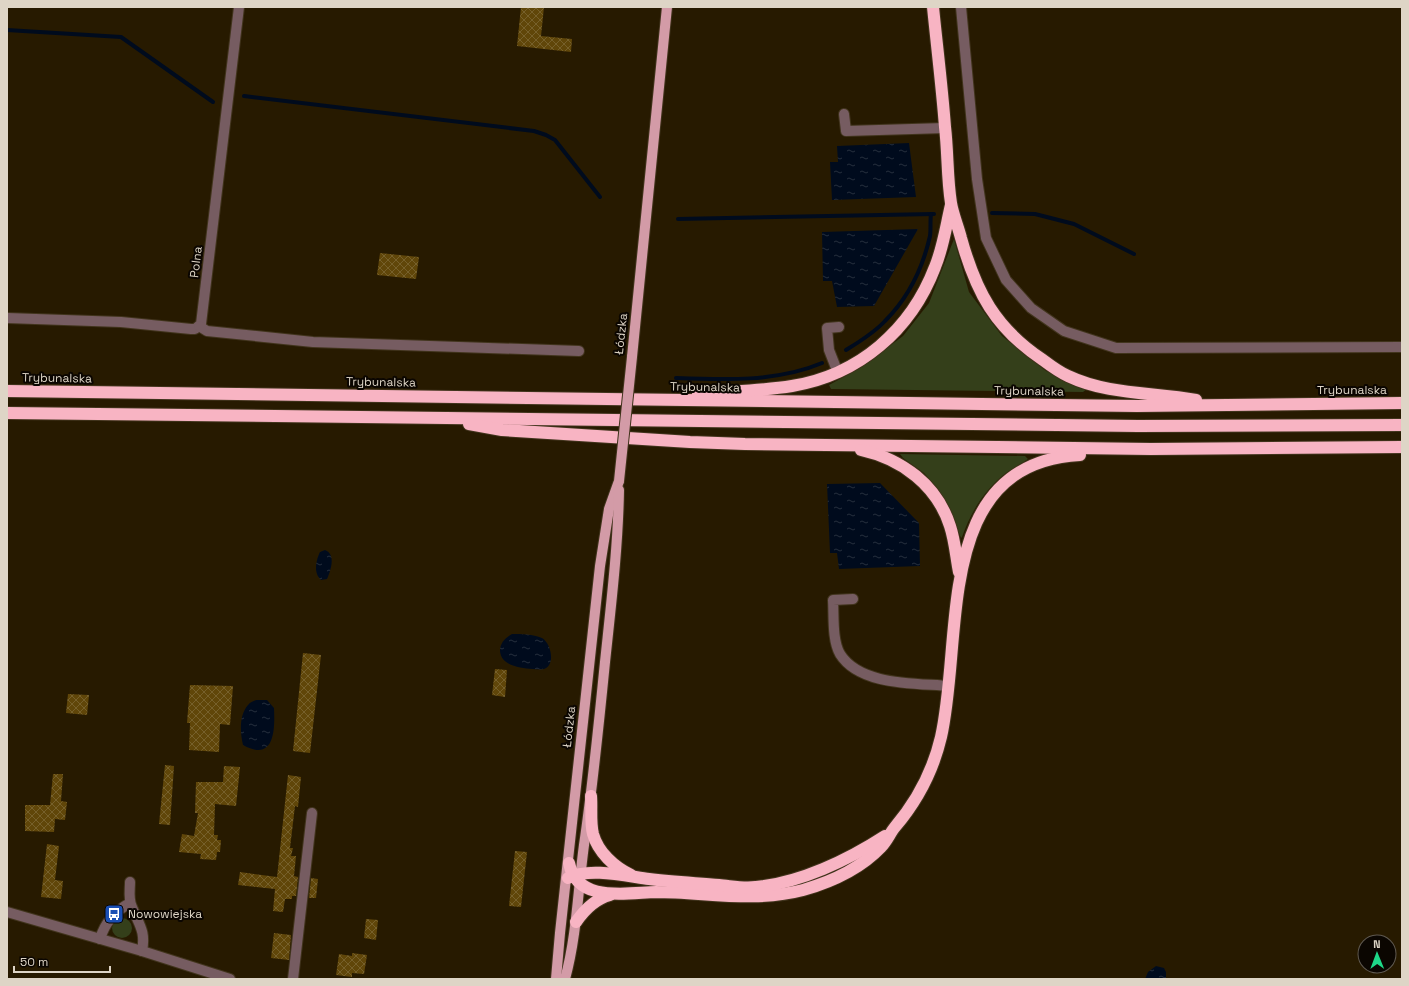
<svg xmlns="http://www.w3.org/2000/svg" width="1409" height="986" font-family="'Space Grotesk',sans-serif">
<defs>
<pattern id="water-ripples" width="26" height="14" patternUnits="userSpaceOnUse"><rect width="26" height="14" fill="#000b1d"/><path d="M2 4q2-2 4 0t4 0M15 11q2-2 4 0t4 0" fill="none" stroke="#252e3c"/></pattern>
<pattern id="building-cross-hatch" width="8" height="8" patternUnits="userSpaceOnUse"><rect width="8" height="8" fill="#604609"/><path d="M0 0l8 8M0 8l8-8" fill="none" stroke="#76602b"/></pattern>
</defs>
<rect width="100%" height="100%" fill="#271a00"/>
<!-- green -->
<g fill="#343f1a">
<path d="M 954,239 L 969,292 L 1002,336 L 1046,371 L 1087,389 L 1083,392 L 831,389 L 829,385 L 860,368 L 903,336 L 929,303 Z"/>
<path d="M 900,454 L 1025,456 L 1028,459 C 1021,464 1013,468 1006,473 C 984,490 971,512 962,537 L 961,538 L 950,510 L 938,489 L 924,473 L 903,458 Z"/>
<circle cx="122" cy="928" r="10"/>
</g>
<!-- water -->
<g fill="url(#water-ripples)">
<path d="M 909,143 L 916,197 L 832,200 L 830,162 L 838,162 L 837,146 Z"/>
<path d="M 918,229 L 874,306 L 837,307 L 832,281 L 823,281 L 822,232 Z"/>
<path d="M 880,483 L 919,523 L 920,566 L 839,569 L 837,553 L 830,553 L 827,484 Z"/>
<path d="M 325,550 C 336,554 331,570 327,579 L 321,580 C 313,573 316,560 320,552 Z"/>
<path d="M 512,634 C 521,634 533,634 542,638 C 551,643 556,665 544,669 C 541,670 536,669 532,669 C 521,668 501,666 500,651 C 500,643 505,638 512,634 Z"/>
<path d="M 256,700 L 267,700 L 274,708 C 275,729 275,763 243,745 C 240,733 239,715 248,705 C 250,702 254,701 256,700 Z"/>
<path d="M 1156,966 L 1164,968 L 1166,972 L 1166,979 L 1145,979 L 1148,972 Z"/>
</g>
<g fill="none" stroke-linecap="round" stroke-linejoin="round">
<!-- stream -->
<g stroke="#000b1d" stroke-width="4">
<path d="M 7,30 L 121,37 L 213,102"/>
<path d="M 244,96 L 534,131 L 546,135 L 555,140 L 600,197"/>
<path d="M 992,213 L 1035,214 L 1074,224 L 1134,254"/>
<path d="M 678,219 L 934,214"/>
<path d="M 846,350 C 859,342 874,333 885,321 C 908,298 923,267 930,236 C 931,229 930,221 931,214"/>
<path d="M 676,378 C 725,380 777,382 822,363"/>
</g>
</g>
<!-- building -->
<g fill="url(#building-cross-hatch)">
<path d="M 521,7 L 544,7 L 541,36 L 572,39 L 571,52 L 517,46 Z"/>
<path d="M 380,253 L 419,257 L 416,279 L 377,275 Z"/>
<path d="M 303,653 L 321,655 L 310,753 L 293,751 Z"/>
<path d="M 495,669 L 507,670 L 505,697 L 492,695 Z"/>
<path d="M 190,685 L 233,686 L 230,725 L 220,724 L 219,752 L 189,750 L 190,723 L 187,723 Z"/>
<path d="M 68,694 L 89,695 L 87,715 L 66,713 Z"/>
<path d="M 165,765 L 174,766 L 170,825 L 159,824 Z"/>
<path d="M 224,766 L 240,767 L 236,806 L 215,804 L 214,835 L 218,835 L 217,840 L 221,840 L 220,852 L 217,852 L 216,860 L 200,859 L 201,854 L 179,852 L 182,834 L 194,836 L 198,813 L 195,813 L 196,782 L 223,782 Z"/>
<path d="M 53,774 L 63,774 L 61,801 L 67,802 L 65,820 L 55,819 L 54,832 L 25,831 L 25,805 L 50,805 Z"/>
<path d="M 288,775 L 301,777 L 298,807 L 295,806 L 290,848 L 293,848 L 291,856 L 296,856 L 294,876 L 298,877 L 296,896 L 292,896 L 292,899 L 285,899 L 283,912 L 273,911 L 275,889 L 238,885 L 240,872 L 277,877 Z"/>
<path d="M 47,844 L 59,846 L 55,880 L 63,881 L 61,899 L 41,897 Z"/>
<path d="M 515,851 L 527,852 L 521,907 L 509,906 Z"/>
<path d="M 311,878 L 318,879 L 316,898 L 309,898 Z"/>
<path d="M 366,919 L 378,920 L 376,940 L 364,938 Z"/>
<path d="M 274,933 L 291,935 L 289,960 L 271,958 Z"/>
<path d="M 352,953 L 367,955 L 364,974 L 352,973 L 352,977 L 336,975 L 339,954 L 352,956 Z"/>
</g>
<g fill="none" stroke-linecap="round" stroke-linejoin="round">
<!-- minor casing -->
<g stroke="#41341c" stroke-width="12">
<g id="minor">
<path d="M 961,7 L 977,179 L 986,238 L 1006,280 L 1031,308 L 1064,331 L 1116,348 L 1402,347"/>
<path d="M 844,114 L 846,131 L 945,128"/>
<path d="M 7,318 L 121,322 L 191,329 L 195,329 L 201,324 L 239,7"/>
<path d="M 199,326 L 207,331 L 313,342 L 579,351"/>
<path d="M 838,373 L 829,350 L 827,328 L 839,327"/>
<path d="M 853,599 L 833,600 C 834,616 832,640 840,654 C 860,686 916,683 949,686"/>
<path d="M 130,882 C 130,890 128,899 132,907 C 139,925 146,931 142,951"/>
<path d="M 7,912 L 142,951 L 230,979"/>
<path d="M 100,939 C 105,922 115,911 130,903"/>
<path d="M 293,979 L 312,813"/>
</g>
</g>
<!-- major casing -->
<g stroke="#41341c" stroke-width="12">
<g id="major">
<path d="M 632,357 L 667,7"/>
<path d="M 556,979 L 560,933 L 600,566 L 609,509 L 619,481"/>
<path d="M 565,979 C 577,935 578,889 584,845 C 593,784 599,723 605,662 C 611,605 618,548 619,490"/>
</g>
</g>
<!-- highway casing -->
<g stroke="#41341c" stroke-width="14">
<g id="highway">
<path d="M 933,7 C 937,47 942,87 945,127 C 948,152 947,178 951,203 C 953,215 958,226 961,238 C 976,292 995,328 1043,360 C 1051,366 1059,372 1068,376 C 1108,395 1153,392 1196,400"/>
<path d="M 7,391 L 1137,406 L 1402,403"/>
<path d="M 698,394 C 729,391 761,391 792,386 C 859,375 911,330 935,267 C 943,248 946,226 951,205"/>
<path d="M 7,413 L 1138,426 L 1402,425"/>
<path d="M 469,424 L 502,430 L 690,442 L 745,444 L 1151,449 L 1402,447"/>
<path d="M 861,450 C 902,459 937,485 950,526 C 955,541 956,557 959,572"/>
<path d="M 591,796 C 592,808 590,822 593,834 C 598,852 614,867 631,875"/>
<path d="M 569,863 C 577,903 625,893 656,892 C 705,892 754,903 803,890 C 831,882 861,868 881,847 C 887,841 890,833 895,827 C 918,800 933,771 941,737 C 964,637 932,463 1080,455"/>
<path d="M 568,878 C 589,867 626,876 649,879 C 672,882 696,883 719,885 C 731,886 744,889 756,887 C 800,883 848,860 885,836"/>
<path d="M 576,922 C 585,909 595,899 610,895"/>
</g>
</g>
<!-- minor -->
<use href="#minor" stroke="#765c61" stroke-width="10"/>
<!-- major -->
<use href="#major" stroke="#d39ba7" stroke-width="10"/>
<!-- highway -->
<use href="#highway" stroke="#f8b4c3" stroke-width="12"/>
<!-- major-bridge casing -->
<g stroke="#41341c" stroke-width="12" stroke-linecap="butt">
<path id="major-bridge" d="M 619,481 L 632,357"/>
</g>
<!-- major-bridge -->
<use href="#major-bridge" stroke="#d39ba7" stroke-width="10"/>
</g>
<!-- icons -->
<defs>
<g id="bus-square" transform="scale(1)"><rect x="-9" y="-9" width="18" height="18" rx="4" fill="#1a4fb4" stroke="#0b0601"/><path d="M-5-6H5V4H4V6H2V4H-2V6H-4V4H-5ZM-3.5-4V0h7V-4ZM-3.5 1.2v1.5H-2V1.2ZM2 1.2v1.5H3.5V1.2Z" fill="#fff"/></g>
</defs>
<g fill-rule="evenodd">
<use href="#bus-square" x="114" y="914"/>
</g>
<g text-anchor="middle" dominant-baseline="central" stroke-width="4" stroke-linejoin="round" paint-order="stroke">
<!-- street labels -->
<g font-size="12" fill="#ded5c6" stroke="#0b0601">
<text transform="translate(196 262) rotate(-83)">Polna</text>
<text transform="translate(621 334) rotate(-84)">Łódzka</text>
<text transform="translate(57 378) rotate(1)">Trybunalska</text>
<text transform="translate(381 382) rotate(1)">Trybunalska</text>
<text transform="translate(705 387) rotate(1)">Trybunalska</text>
<text x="1352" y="390">Trybunalska</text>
<text transform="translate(1029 391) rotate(1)">Trybunalska</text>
<text transform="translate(569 727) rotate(-84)">Łódzka</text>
</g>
<!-- poi labels -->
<g font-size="12" fill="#ded5c6" stroke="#0b0601" text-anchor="start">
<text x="128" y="914">Nowowiejska</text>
</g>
</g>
<!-- border -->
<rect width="1409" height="986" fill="none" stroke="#ded5c6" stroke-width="16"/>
<!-- north arrow -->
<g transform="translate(1377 954) rotate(359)"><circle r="19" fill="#0b0601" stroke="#5f5950"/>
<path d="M0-3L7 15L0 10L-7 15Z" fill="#1ed888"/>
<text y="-6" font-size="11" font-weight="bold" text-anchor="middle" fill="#ded5c6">N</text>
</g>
<!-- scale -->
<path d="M14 966v6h96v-6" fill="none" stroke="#ded5c6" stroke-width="2"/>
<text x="20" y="966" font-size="12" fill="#ded5c6" stroke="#0b0601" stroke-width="3" paint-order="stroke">50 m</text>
</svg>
